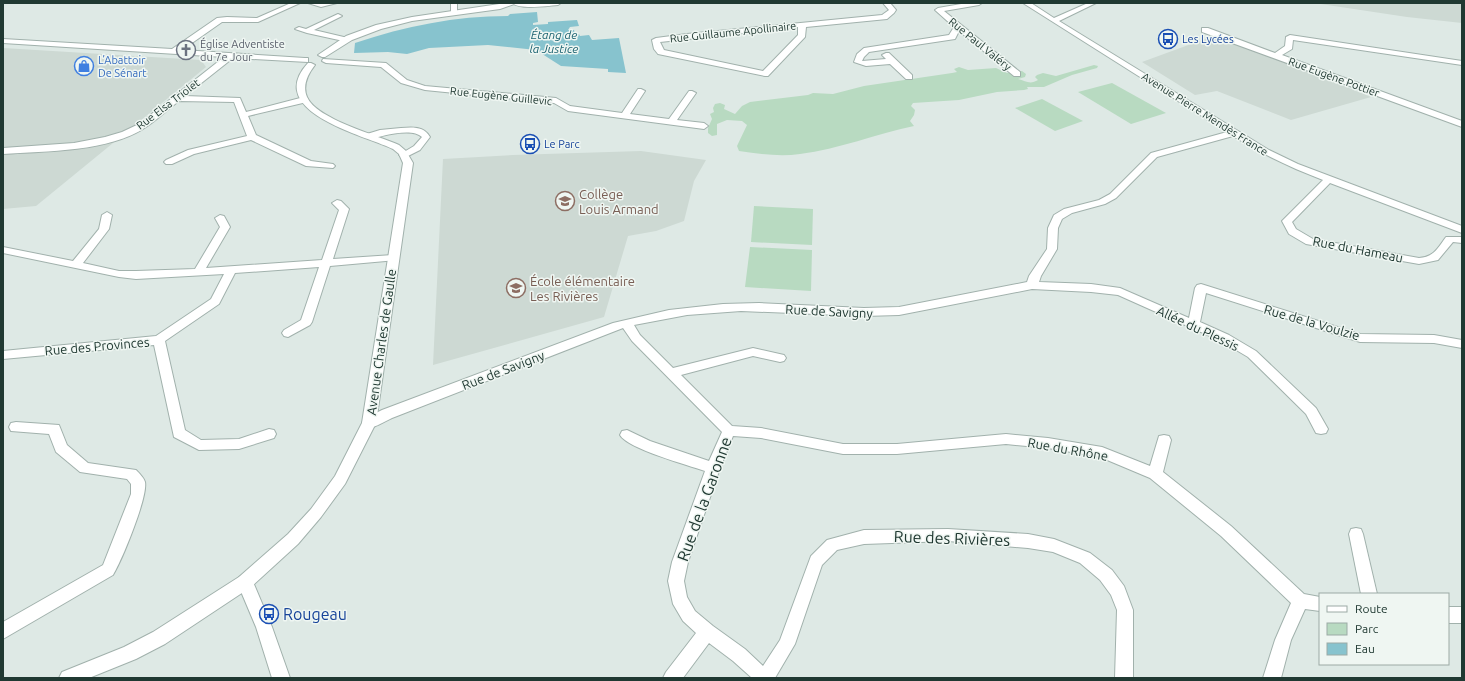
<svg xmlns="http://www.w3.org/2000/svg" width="1465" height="681" font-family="Ubuntu,sans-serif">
<rect width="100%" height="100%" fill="#dee9e5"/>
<!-- built -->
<g fill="#cdd9d3">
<path d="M 1314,3 L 1459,3 L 1462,4 L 1462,23 L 1407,17 Z"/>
<path d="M 1213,36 L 1284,62 L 1371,97 L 1291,120 L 1217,91 L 1195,95 L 1142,62 Z"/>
<path d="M 3,48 L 201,60 L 206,67 L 36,206 L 3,209 Z"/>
<path d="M 641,151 L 706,160 L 694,181 L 684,221 L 656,231 L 628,236 L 604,317 L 433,365 L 443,159 L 513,155 Z"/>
</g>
<!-- green -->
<g fill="#b8dac1">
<path d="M 1094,65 L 1098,66 L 1097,68 L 1072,75 L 1044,87 L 1027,87 L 1028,89 L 1024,90 L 997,92 L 959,100 L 913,103 L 911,106 L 915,110 L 914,115 L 910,121 L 914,126 C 876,134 839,149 800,154 C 780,157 759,154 739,151 L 737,146 L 747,125 L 742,121 L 727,120 L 717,124 L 717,135 L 712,136 L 708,133 L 708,128 L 712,119 L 710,114 L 714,112 L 713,108 L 715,104 L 720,103 L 725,105 L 724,109 L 735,114 L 742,106 L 750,102 L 808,95 L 813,93 L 833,94 L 864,86 L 952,73 L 957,72 L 954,69 L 959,67 L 968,70 L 996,68 L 1007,73 L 1022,71 L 1026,74 L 1025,77 L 1018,79 C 1026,81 1030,85 1038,80 L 1035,77 L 1037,75 L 1043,73 L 1056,76 Z"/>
<path d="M 1112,83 L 1166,113 L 1131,124 L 1078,92 Z"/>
<path d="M 1042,99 L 1083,121 L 1055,131 L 1015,108 Z"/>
<path d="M 754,206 L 813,209 L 812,245 L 751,242 Z"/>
<path d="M 750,247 L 812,250 L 811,291 L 745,287 Z"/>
</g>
<!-- water -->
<path fill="#87c3ce" d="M 537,12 L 538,22 L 533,23 L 533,25 L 548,24 L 548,22 L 577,20 L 579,26 L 570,27 L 568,30 L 574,30 L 575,34 L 579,34 L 580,36 L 589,35 L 592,40 L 619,38 L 626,73 L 608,72 L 608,69 L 561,66 L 536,50 L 488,45 L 429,48 L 407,54 L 388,52 L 354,53 L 355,43 C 406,26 455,16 508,16 L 510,14 Z"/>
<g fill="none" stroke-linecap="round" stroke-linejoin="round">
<!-- minor casing -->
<g stroke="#a1b1ac" stroke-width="2">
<g id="minor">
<path d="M 291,3 L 300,3 L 258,22 L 222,22 L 182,50 L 305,58 L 308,58 L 308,62 L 233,58 L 185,96 L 240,98 L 246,112 L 304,97 L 307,98 L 308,100 L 307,102 L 248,116 L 256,135 L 311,161 L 333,164 L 335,166 L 333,168 L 306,166 L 251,140 L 194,154 L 172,164 L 166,164 L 164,162 L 166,160 L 188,150 L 247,136 L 234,102 L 179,101 C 168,109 158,119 146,127 C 110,152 46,151 3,154 L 3,148 L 74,143 L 105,137 L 122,132 L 139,124 L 224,57 L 3,43 L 3,39 L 172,49 L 217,18 L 227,17 L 257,18 Z"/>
<path d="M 308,3 L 337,3 L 321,7 Z"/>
<path d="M 451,3 L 457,3 L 457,13 L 451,12 Z"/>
<path d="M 512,3 L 561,3 L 558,5 C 546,6 521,10 512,3 Z"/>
<path d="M 883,3 L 890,3 L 896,10 L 894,13 L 887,19 L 806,27 L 805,37 L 768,76 L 765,76 L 658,54 L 654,49 L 652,40 L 656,38 L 687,34 L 882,15 L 889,10 ZM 798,27 L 798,35 L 763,71 L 664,50 L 660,42 Z"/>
<path d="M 967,3 L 982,3 L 979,5 L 944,11 L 1020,72 L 1020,76 L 1014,76 L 959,31 L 955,39 L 869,52 L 864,57 L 862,61 L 886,59 L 882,55 L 886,53 L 889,53 L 912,75 L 912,79 L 906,79 L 890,64 L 866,66 L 854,62 L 857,54 L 864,48 L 949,35 L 954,27 L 935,10 L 938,8 Z"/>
<path d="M 1023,3 L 1031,3 L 1054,18 L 1088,3 L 1096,3 L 1059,21 L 1269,150 L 1298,164 L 1462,226 L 1462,233 L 1330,183 L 1292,222 L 1296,229 L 1313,239 L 1419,258 C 1434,257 1438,248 1446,237 L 1462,237 L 1462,243 L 1453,242 L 1438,260 L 1419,264 L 1306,244 L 1289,234 L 1282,221 L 1323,180 C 1291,168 1262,154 1233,136 L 1157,157 L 1116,198 L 1105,204 L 1072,213 L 1062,219 L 1058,228 L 1057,249 L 1041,276 L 1039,282 L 1091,284 L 1120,288 L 1189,318 L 1195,288 L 1197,285 L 1201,284 L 1360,334 L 1434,335 L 1462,340 L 1462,348 L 1434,343 L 1360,342 L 1206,293 L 1200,322 L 1229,335 L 1256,351 L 1316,408 L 1328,429 L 1326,433 L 1321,434 L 1316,433 L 1306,414 L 1248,357 L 1221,341 L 1118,295 L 1091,292 L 1032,289 L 899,315 L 864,316 L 741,311 L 687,315 L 634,325 L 640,335 L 673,368 L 753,348 L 784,355 L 786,358 L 784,361 L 780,362 L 753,356 L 681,375 L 732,426 L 761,428 L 843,444 L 897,444 L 1006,434 L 1048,438 L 1102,447 L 1150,466 L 1159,436 L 1164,435 L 1169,436 L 1171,440 L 1163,472 L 1231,526 L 1304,594 L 1320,597 L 1320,611 L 1305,609 L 1291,640 L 1281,678 L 1263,678 L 1275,640 L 1291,603 L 1221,536 L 1150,478 L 1100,457 L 1048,448 L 1006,444 L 897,454 L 843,454 L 761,438 L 733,436 L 720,468 L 688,562 L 684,581 L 687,597 L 695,611 L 713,626 L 745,649 L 763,666 L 780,640 L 811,556 L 827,540 L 864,530 L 948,529 L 1028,534 L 1054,539 L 1090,553 L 1112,570 L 1124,586 L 1133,610 L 1133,678 L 1115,678 L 1117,610 L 1111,595 L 1100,580 L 1080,563 L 1053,552 L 1028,548 L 948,541 L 864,544 L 837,550 L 822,565 L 795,644 L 775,678 L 752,678 L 733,661 L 709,643 L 683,678 L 663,678 L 666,672 L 696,633 L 683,621 L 673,604 L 668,581 L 672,562 L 705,471 C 688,465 628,449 620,435 L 622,431 L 627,430 L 650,441 L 709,461 L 722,432 L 632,341 L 623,328 L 392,418 C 383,422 373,430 364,427 L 362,423 L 364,419 L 382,410 L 613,323 L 669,310 L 723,304 L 759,303 L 864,308 L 899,307 L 1027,282 L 1029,276 L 1047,249 L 1048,228 L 1054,215 L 1064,209 L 1099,200 L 1110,194 L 1151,153 L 1227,132 Z"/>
<path d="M 338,14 L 342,16 L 314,30 L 348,38 L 348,42 L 307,33 L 295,29 L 299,27 L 306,29 Z"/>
<path d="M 1202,28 L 1208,28 L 1275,53 L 1285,46 L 1286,37 L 1290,35 L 1462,61 L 1462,65 L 1293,40 L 1292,49 L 1282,55 L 1462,121 L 1462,127 L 1202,32 Z"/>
<path d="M 323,59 L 386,63 L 407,80 L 425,86 L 556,98 L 570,106 L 622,113 L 638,89 L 641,89 L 645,91 L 630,114 L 669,119 L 689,91 L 692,91 L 696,93 L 677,120 L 704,123 L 708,126 L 704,129 L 568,111 L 554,103 L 425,90 L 401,83 L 381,67 L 326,63 L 322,61 Z"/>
<path d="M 401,128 C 412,127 424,126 430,137 L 420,150 L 404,158 L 399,155 L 414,146 L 422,137 C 412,127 382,136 370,139 L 366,136 L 367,134 L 380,130 Z"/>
<path d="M 337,200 L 341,201 L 349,209 L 333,259 L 393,255 L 398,258 L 397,260 L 330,266 L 312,322 L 310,325 L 288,337 L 284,336 L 282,333 L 284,330 L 301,320 L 319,267 L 235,273 L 219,304 L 165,341 L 185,430 L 201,440 L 239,439 L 269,429 L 274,430 L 276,434 L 274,438 L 239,449 L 199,450 L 174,437 L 154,345 L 3,359 L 3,351 L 156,336 L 211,299 L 224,274 L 136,279 L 119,277 L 3,253 L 3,247 L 73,261 L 99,229 L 102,215 L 107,212 L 112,215 L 109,229 L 83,263 L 119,271 L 136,271 L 195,269 L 220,227 L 215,218 L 220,215 L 224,216 L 230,227 L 206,268 L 322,260 L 339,210 L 332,203 Z"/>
<path d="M 16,422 L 59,425 L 67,445 L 88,463 L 136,470 C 139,473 144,478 145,482 C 148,497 122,560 113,575 L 3,639 L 3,622 L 103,565 L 131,494 L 131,484 L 127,479 L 80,472 L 56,452 L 49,434 L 11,431 L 9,427 L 11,423 Z"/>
<path d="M 1356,528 L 1361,529 L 1363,534 L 1377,594 L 1361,594 L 1349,534 L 1351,529 Z"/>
<path d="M 245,575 L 251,577 L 253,582 L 272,627 L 290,678 L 272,678 L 256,627 L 237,582 L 239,577 Z"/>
<rect x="1448" y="607" width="14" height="16"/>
</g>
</g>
<!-- tertiary casing -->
<g stroke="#a1b1ac" stroke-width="2">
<g id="tertiary">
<path d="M 506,3 L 517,3 L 500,9 L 412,21 L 381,29 L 352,40 L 325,57 L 322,57 L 318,55 L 346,36 L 376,25 L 412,17 Z"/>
<path d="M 308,63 L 311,63 L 315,65 C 308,74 302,85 307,97 C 316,119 377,135 399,145 L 406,151 L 413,163 L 376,423 L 345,484 L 321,517 L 298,544 L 251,587 L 165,644 L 136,659 L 89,678 L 59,678 L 62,672 L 124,647 L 153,632 L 239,577 L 288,534 L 311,509 L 335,476 L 362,423 L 403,163 L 399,154 L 393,149 C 364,135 263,112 308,63 Z"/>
</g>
</g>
<!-- minor -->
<use href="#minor" fill="#fff" fill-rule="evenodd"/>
<!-- tertiary -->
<use href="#tertiary" fill="#fff" fill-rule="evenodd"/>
</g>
<!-- icons -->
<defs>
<g id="bus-ring" transform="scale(1)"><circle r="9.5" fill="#eff6f2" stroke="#1a4fb4" stroke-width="1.5"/><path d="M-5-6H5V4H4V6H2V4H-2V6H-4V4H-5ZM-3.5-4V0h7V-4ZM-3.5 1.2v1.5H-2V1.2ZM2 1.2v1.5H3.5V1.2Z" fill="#1a4fb4"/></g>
<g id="church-ring" transform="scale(1)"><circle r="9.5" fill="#eff6f2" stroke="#6b7280" stroke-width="1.5"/><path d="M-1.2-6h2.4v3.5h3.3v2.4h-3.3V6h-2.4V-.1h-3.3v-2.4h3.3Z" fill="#6b7280"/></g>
<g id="shop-ring" transform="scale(1)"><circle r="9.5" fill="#eff6f2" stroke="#3f7fe0" stroke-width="1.5"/><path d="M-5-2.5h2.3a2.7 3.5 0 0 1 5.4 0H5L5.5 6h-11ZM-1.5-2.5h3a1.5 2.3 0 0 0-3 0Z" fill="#3f7fe0"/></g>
<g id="school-ring" transform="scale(1)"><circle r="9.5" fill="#eff6f2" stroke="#8d6e63" stroke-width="1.5"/><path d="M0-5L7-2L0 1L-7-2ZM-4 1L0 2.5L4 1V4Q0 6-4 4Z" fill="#8d6e63"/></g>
</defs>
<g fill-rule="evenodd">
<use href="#bus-ring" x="1168" y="39"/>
<use href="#church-ring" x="186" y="50"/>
<use href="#shop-ring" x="84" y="66"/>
<use href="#bus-ring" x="530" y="144"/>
<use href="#school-ring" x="565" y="201"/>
<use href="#school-ring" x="516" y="288"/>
<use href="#bus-ring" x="269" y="614"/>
</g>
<g text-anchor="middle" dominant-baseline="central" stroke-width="3" stroke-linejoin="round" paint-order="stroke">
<!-- far-street labels -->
<g font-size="11" fill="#203932" stroke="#eff6f2">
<text transform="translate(733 32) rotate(-6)">Rue Guillaume Apollinaire</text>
<text transform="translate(980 44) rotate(39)">Rue Paul Valéry</text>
<text transform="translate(1334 77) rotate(20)">Rue Eugène Pottier</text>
<text transform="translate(501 96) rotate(6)">Rue Eugène Guillevic</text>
<text transform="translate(168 104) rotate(-37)">Rue Elsa Triolet</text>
<text transform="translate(1205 114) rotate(32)">Avenue Pierre Mendès France</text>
</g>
<!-- far-transit labels -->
<g font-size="11" fill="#164399" stroke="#eff6f2" text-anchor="start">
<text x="1182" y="39">Les Lycées</text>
<text x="544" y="144">Le Parc</text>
</g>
<!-- far-worship labels -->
<g font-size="11" fill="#5b616d" stroke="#eff6f2" text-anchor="start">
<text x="200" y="44">Église Adventiste<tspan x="200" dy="13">du 7e Jour</tspan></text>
</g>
<!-- far-shop labels -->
<g font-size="11" fill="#366cbe" stroke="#eff6f2" text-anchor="start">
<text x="98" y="60">L’Abattoir<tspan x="98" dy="13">De Sénart</tspan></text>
</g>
<!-- far-water labels -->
<g font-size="12" font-style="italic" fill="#1d6472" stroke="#eff6f2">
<text x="554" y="34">Étang de<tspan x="554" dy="14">la Justice</tspan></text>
</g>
<!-- education labels -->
<g font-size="13" fill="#785e54" stroke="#eff6f2" text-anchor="start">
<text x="579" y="194">Collège<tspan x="579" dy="15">Louis Armand</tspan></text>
<text x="530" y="281">École élémentaire<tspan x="530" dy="15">Les Rivières</tspan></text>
</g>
<!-- street labels -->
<g font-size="13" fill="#203932" stroke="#eff6f2">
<text transform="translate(1358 249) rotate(11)">Rue du Hameau</text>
<text transform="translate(829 311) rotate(3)">Rue de Savigny</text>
<text transform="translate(1312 322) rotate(16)">Rue de la Voulzie</text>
<text transform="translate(1198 328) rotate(25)">Allée du Plessis</text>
<text transform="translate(381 342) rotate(-82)">Avenue Charles de Gaulle</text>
<text transform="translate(97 346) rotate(-5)">Rue des Provinces</text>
<text transform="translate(503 370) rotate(-21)">Rue de Savigny</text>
<text transform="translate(1068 449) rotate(10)">Rue du Rhône</text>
</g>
<!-- near-street labels -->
<g font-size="16" fill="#203932" stroke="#eff6f2">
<text transform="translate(704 499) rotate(-70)">Rue de la Garonne</text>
<text transform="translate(952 538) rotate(2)">Rue des Rivières</text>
</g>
<!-- near-transit labels -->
<g font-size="16" fill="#164399" stroke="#eff6f2" text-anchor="start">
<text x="283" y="614">Rougeau</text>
</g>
</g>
<!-- border -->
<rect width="1465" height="681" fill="none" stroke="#203932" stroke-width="8"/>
<!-- legend -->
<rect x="1319" y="593" width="130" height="72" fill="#eff6f2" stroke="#9caaa5"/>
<rect x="1327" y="606" width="20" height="6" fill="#ffffff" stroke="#9caaa5"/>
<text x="1355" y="613" font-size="12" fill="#203932">Route</text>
<rect x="1327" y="623" width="20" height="12" fill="#b8dac1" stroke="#9caaa5"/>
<text x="1355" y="633" font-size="12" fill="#203932">Parc</text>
<rect x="1327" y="643" width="20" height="12" fill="#87c3ce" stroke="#9caaa5"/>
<text x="1355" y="653" font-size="12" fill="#203932">Eau</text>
</svg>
